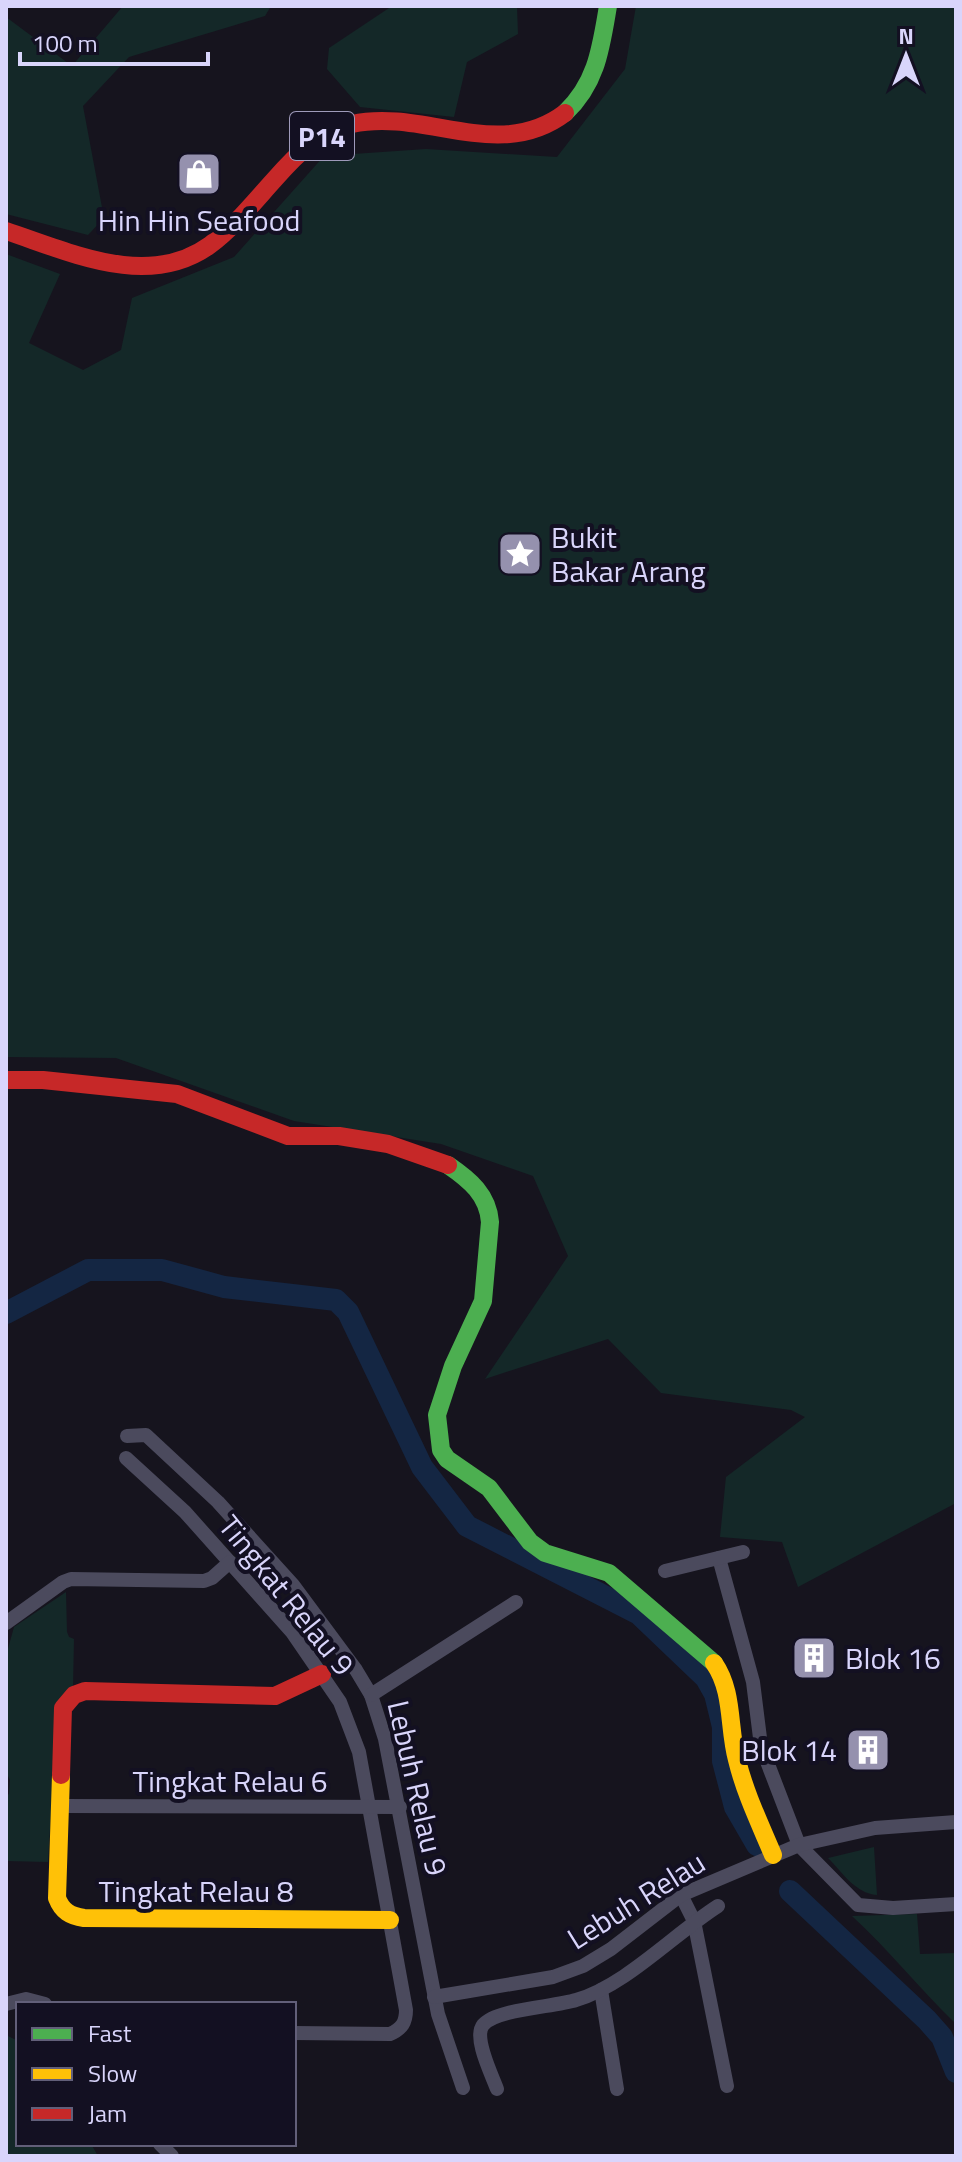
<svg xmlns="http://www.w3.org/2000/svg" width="962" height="2162" font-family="'Titillium Web',sans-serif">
<rect width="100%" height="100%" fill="#16141e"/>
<!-- green -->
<g fill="#142828">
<path d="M 123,6 L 271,6 L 265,16 L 129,57 L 83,106 L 104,218 L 88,235 L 6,214 L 6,17 L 72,66 Z"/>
<path d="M 392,6 L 517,6 L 518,34 L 467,62 L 454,117 L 360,107 L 327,69 L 329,48 Z"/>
<path d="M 636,6 L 956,6 L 956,1503 L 798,1587 L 782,1542 L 720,1537 L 726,1477 L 805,1417 L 791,1410 L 661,1393 L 608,1339 L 485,1379 L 568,1256 L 533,1176 L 441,1144 L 294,1121 L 116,1058 L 6,1057 L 6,254 L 60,274 L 29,343 L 83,370 L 121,350 L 132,298 L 234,257 L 324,156 L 426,149 L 557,157 L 625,69 Z"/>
<path d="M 66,1592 L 67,1632 L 69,1637 L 74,1639 L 73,1688 L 55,1747 L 48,1862 L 6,1861 L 6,1796 L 9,1794 L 10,1780 L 6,1772 L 6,1656 L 14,1627 Z"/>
<path d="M 874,1847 L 877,1895 C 855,1893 843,1873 828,1858 Z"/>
<path d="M 917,1914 L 920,1954 L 956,1953 L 956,2024 C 920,1989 889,1950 852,1916 Z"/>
<path d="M 6,2035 L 18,2041 L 18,2144 L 91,2144 L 98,2156 L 6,2156 Z"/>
</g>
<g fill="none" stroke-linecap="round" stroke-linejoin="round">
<!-- river -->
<g stroke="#142643" stroke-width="22">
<path d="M 6,1313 L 88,1270 L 162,1270 L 224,1287 L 336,1300 L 348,1312 L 422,1467 L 467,1526 L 639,1614 L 706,1678 L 715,1694 L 723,1727 L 723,1761 L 735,1807 L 757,1845"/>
<path d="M 790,1891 L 927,2020 L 942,2037 L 956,2072"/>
</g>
<!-- street -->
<g stroke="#4b4a5d" stroke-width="14">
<path d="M 127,1436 L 146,1435 L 218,1502 L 293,1585 L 356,1670 L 371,1695 L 385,1739 L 438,2014 L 463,2088"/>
<path d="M 126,1458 L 185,1512 L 292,1632 L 340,1702 L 359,1752 L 406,2010 C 406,2022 402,2029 390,2034 L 294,2033"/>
<path d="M 719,1558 L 753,1682 L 761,1746 L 799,1845 L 858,1905 L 893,1908 L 956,1904"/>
<path d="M 665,1571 L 743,1552"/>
<path d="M 6,1623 L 63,1582 L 71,1579 L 204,1581 L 212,1578 L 230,1562"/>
<path d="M 371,1695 L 516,1602"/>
<path d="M 60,1806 L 400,1807"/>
<path d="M 681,1895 L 694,1921 L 727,2086"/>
<path d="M 601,1990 L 617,2089"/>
<path d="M 434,1997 L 553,1977 L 583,1966 L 611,1949 L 681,1895 L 799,1845 L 875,1828 L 956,1822"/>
<path d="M 6,2004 L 26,1999 L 45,2004"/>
<path d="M 497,2089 C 492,2075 473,2038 483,2025 C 496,2009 554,2007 576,2000 C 625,1986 674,1934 718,1906"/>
<path d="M 160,2144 L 172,2156"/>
</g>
<!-- fast -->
<g stroke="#4caf50" stroke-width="18">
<path d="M 565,113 C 597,83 601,47 608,6"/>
<path d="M 448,1165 C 470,1180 488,1195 490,1222 L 483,1301 L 453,1366 L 437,1415 L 441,1450 L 447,1459 L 489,1488 L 530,1542 L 545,1553 L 609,1573 L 714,1663"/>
</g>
<!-- slow -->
<g stroke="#ffc107" stroke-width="18">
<path d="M 714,1663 C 734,1692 728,1727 737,1760 C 745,1793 760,1824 773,1855"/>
<path d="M 61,1775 L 57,1898 C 62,1911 70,1916 84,1918 L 390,1920"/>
</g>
<!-- jam -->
<g stroke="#c62828" stroke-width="18">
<path d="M 6,231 C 70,252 148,290 210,245 C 234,227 254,202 274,180 C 296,155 319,131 352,124 C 425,108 499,163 565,113"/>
<path d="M 6,1080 L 43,1080 L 177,1094 L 288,1136 L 339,1136 L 388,1144 L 448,1165"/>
<path d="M 61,1775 L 63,1708 L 74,1695 L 85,1691 L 275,1696 L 322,1674"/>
</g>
</g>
<!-- icons -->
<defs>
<g id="shop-square" transform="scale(2.3)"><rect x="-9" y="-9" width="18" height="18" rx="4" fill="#9591ae" stroke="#131022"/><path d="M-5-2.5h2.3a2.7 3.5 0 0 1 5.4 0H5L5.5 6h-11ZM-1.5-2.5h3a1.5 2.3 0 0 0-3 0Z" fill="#fff"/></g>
<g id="sight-square" transform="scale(2.3)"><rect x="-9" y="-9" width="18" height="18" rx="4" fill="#9591ae" stroke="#131022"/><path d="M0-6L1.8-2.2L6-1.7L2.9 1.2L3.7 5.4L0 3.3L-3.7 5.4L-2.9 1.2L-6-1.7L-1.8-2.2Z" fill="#fff"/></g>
<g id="building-square" transform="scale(2.3)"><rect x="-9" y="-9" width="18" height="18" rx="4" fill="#9591ae" stroke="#131022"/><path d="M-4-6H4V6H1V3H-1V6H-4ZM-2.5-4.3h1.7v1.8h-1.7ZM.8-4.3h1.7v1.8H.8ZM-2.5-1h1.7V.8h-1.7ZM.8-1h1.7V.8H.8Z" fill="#fff"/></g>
</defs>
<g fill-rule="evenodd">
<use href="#shop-square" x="199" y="174"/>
<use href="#sight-square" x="520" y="554"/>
<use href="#building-square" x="814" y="1658"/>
<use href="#building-square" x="868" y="1750"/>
</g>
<g text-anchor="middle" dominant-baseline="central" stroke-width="8" stroke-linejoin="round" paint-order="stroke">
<!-- shield labels -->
<rect fill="#131022" stroke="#9e9aba" stroke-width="2" x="290" y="112" width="64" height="48" rx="6"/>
<g font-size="28" font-weight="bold" fill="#d9d5fb">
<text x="322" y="136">P14</text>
</g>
<!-- poi labels -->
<g font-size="30" fill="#d9d5fb" stroke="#131022" text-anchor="start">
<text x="199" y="220" text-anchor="middle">Hin Hin Seafood</text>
<text x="551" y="537">Bukit<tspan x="551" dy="34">Bakar Arang</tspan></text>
<text x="845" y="1658">Blok 16</text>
<text x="837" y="1750" text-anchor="end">Blok 14</text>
</g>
<!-- street labels -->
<g font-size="30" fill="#d9d5fb" stroke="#131022">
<text transform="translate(287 1595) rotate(51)">Tingkat Relau 9</text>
<text x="230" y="1781">Tingkat Relau 6</text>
<text transform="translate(418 1788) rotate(77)">Lebuh Relau 9</text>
<text x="196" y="1891">Tingkat Relau 8</text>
<text transform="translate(636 1900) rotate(-32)">Lebuh Relau</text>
</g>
</g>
<!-- border -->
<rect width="962" height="2162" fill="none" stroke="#d9d5fb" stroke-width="16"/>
<!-- legend -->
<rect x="16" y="2002" width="280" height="144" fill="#131022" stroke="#625f79" stroke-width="2"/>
<rect x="32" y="2028" width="40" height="12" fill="#4caf50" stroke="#625f79" stroke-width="2"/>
<text x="88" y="2042" font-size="24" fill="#d9d5fb">Fast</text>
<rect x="32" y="2068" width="40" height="12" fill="#ffc107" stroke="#625f79" stroke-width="2"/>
<text x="88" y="2082" font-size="24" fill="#d9d5fb">Slow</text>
<rect x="32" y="2108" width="40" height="12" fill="#c62828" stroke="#625f79" stroke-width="2"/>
<text x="88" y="2122" font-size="24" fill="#d9d5fb">Jam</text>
<!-- north arrow -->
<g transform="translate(906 56)" stroke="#131022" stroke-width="6" paint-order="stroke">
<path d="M0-6L14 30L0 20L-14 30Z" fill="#d9d5fb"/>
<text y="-12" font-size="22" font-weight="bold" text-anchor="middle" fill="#d9d5fb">N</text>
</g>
<!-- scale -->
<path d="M20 52v12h188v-12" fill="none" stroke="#d9d5fb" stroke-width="4"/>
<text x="32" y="52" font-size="24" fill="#d9d5fb" stroke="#131022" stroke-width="6" paint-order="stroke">100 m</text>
</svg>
